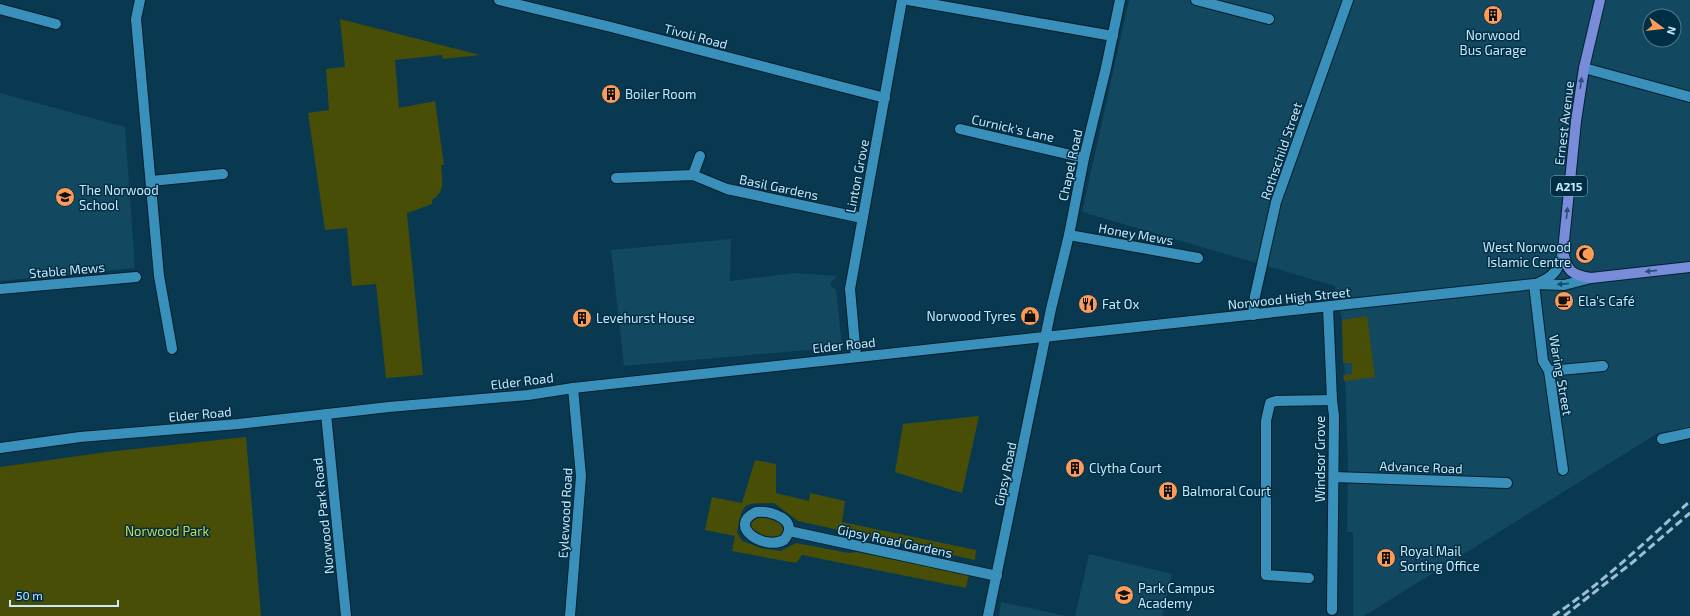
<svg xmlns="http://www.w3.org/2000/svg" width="1690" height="616" font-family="'Exo 2',sans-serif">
<rect width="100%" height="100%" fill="#093950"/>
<!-- built -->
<g fill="#124860" fill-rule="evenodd">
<path d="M 1129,0 L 1690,0 L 1690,428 L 1658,433 L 1364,616 L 1353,616 L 1353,532 L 1347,532 L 1348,463 L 1346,402 L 1342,320 L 1335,286 L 1082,212 ZM 1650,16 L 1674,16 L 1674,40 L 1650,40 Z"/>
<path d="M 0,93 L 125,127 L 135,268 L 0,281 Z"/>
<path d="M 731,239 L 730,281 L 793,273 L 837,276 L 830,284 L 832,288 L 836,289 L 842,347 L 624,366 L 611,250 Z"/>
<path d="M 1089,554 L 1172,574 L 1162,616 L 1075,616 Z"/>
<path d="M 1001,602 L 1067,616 L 999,616 Z"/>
</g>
<!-- green -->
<g fill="#494e06">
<path d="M 340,19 L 480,55 L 443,59 L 442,55 L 395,60 L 399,108 L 435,101 L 444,165 L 441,165 C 442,178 446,192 432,200 L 432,204 L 407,213 L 423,375 L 386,378 L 376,284 L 352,286 L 347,228 L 325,230 L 308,113 L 329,110 L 326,69 L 345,67 Z"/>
<path d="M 1367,316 L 1375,377 L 1344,381 L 1343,375 L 1352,374 L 1352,363 L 1343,363 L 1342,320 Z"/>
<path d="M 979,416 L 962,493 L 895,472 L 903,424 Z"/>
<path d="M 246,437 L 261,616 L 0,616 L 0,467 L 107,452 Z"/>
<path d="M 755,460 L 776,464 L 776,493 L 809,501 L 810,493 L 845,501 L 842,522 L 976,550 L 975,560 L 798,521 L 774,503 C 742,504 744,500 737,532 L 742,541 L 761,548 L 781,551 L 796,543 L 849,553 L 856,552 L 969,574 L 966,588 L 802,555 L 796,563 L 732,551 L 735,536 L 705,530 L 712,497 L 742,503 Z"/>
<path d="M 761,516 L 777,519 L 784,525 L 783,534 C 775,541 763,537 754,533 L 750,525 L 754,517 Z"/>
</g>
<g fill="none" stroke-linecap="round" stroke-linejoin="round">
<!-- minor casing -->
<g stroke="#041f2d" stroke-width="12">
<g id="minor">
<path d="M 140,0 L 136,19 L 159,276 L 172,349"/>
<path d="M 499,0 L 611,27 L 885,98"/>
<path d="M 908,0 L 1113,36"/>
<path d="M 1196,0 L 1269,19"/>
<path d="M 0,9 L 56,24"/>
<path d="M 1584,68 L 1690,97"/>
<path d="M 960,129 L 1084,158"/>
<path d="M 693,175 L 700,156"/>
<path d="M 616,178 L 693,175 L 727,189 L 862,218"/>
<path d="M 151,181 L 223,174"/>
<path d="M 1069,235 L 1198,258"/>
<path d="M 1534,284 L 1543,361 L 1549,371 L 1563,470"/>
<path d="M 0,289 L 136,277"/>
<path d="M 1328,307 L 1332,400 L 1334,416 L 1332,610"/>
<path d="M 1253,315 L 1255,296 L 1276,202 L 1348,0"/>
<path d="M 856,357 L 850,289 L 902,0"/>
<path d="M 1549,371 L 1603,366"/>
<path d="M 326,414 L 346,616"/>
<path d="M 1662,439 L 1690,433"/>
<path d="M 1334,477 L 1507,483"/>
<path d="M 756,512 C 771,510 801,520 784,540 C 764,551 726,526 756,512 Z"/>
<path d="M 789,531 L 997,576"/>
<path d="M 1309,578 L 1266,575 L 1266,421 L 1270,403 L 1276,401 L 1332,400"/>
<path d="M 570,616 L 581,476 L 573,388"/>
</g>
</g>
<!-- tertiary casing -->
<g stroke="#041f2d" stroke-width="12">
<path id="tertiary" d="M 988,616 L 1051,309 L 1069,235 L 1084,158 L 1106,68 L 1120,0"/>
</g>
<!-- secondary casing -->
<g stroke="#041f2d" stroke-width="12">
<g id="secondary">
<path d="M 1538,283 C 1555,276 1559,269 1563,251"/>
<path d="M 0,448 L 80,437 L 238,424 L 389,407 L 528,395 L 573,388 L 1534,284 L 1564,285 L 1591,278"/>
</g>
</g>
<!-- primary casing -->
<g stroke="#041f2d" stroke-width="12">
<path id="primary" d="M 1600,0 L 1584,68 L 1576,121 L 1563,251 C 1567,271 1571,275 1591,278 L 1690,267"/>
</g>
<!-- minor -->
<use href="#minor" stroke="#3990bb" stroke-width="10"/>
<!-- tertiary -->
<use href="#tertiary" stroke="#3990bb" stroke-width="10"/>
<!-- secondary -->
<use href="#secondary" stroke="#3990bb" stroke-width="10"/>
<!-- primary -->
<use href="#primary" stroke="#798cda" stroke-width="10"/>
<!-- rail -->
<g stroke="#9cbfd3" stroke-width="3" stroke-dasharray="8 4" stroke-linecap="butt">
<path d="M 1553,616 C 1600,585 1648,540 1690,501"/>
<path d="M 1564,616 L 1633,562 L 1690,513"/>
</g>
</g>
<!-- one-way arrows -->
<defs><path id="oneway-solid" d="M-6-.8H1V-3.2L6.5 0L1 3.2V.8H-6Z"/></defs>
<g fill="#2a5079">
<use href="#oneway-solid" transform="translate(1581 83) rotate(-82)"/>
<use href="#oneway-solid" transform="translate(1567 213) rotate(-84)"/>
<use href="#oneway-solid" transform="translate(1651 271) rotate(174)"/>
</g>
<use fill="#114c68" href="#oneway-solid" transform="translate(1563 284) rotate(175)"/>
<!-- icons -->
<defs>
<g id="building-disc" transform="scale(1)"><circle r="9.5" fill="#fe9c57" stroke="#002f45"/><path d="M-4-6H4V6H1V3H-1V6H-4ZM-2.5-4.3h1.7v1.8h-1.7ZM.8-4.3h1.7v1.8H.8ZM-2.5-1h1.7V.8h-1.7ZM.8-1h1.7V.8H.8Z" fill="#111"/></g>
<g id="school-disc" transform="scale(1)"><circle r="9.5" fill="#fe9c57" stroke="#002f45"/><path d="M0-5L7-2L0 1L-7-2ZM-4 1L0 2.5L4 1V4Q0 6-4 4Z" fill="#111"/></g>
<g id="mosque-disc" transform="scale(1)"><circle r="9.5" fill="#fe9c57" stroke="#002f45"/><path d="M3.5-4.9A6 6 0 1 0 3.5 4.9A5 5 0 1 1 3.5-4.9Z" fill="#111"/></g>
<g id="cafe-disc" transform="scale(1)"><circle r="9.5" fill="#fe9c57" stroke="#002f45"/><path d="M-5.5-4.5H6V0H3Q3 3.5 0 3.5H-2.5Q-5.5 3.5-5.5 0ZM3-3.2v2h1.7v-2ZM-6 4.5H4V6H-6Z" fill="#111"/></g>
<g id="restaurant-disc" transform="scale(1)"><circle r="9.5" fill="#fe9c57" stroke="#002f45"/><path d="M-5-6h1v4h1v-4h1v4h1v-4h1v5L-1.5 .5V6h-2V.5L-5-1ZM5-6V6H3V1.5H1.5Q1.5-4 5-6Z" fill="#111"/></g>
<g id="shop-disc" transform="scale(1)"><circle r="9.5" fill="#fe9c57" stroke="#002f45"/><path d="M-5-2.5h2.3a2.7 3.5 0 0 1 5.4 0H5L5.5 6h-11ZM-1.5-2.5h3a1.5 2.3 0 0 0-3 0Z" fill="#111"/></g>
</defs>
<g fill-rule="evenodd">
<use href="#building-disc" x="1493" y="15"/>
<use href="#building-disc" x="611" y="94"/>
<use href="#school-disc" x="65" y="197"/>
<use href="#mosque-disc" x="1585" y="254"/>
<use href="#cafe-disc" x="1564" y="301"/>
<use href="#restaurant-disc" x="1088" y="304"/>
<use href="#shop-disc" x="1030" y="316"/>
<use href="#building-disc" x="582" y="318"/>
<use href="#building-disc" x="1075" y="468"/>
<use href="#building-disc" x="1168" y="491"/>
<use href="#building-disc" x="1386" y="558"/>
<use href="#school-disc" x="1124" y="595"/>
</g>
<g text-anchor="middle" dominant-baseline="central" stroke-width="3" stroke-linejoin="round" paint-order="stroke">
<!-- shield labels -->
<rect fill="#002f45" stroke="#8db0c4" stroke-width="1" x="1551" y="176" width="36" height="20" rx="3"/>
<g font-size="12" font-weight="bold" fill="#c9e8fb">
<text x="1569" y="186">A215</text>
</g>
<!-- poi labels -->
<g font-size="13" fill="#c9e8fb" stroke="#002f45" text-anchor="start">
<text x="1493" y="35" text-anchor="middle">Norwood<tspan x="1493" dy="15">Bus Garage</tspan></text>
<text x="625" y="94">Boiler Room</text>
<text x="79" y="190">The Norwood<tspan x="79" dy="15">School</tspan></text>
<text x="1571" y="247" text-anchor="end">West Norwood<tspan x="1571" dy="15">Islamic Centre</tspan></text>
<text x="1578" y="301">Ela's Café</text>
<text x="1102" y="304">Fat Ox</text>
<text x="1016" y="316" text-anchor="end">Norwood Tyres</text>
<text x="596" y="318">Levehurst House</text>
<text x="1089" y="468">Clytha Court</text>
<text x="1182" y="491">Balmoral Court</text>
<text x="1400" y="551">Royal Mail<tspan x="1400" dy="15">Sorting Office</tspan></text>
<text x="1138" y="588">Park Campus<tspan x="1138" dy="15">Academy</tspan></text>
</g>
<!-- street labels -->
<g font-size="13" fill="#c9e8fb" stroke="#002f45">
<text transform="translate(696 36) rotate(15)">Tivoli Road</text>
<text transform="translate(1564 123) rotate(-83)">Ernest Avenue</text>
<text transform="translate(1013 128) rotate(13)">Curnick's Lane</text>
<text transform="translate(1281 151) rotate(-71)">Rothschild Street</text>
<text transform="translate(1070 165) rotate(-78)">Chapel Road</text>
<text transform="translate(857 176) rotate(-79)">Linton Grove</text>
<text transform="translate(779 187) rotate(12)">Basil Gardens</text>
<text transform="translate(1136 234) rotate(10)">Honey Mews</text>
<text transform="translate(67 270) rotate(-5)">Stable Mews</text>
<text transform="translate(1289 298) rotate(-6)">Norwood High Street</text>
<text transform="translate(844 345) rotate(-6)">Elder Road</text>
<text transform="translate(1561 375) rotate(80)">Waring Street</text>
<text transform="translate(522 381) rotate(-7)">Elder Road</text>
<text transform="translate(200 414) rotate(-5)">Elder Road</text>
<text transform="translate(1320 459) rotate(-90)">Windsor Grove</text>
<text transform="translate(1421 467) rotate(2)">Advance Road</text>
<text transform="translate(1005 474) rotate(-78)">Gipsy Road</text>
<text transform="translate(565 513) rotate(-87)">Eylewood Road</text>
<text transform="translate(323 516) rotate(-96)">Norwood Park Road</text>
<text transform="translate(895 541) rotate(12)">Gipsy Road Gardens</text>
</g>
<!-- park labels -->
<g font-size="13" fill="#cdd951" stroke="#002f45">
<text x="167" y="531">Norwood Park</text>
</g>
</g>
<!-- north arrow -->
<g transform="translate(1662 28) rotate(105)"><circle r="19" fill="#002f45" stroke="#50798e"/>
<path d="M0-3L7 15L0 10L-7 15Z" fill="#fe9c57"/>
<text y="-6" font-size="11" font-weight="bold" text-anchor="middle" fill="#c9e8fb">N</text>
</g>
<!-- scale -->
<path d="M10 600v6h108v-6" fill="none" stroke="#c9e8fb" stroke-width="2"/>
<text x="16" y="600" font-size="12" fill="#c9e8fb" stroke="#002f45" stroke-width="3" paint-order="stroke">50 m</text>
</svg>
